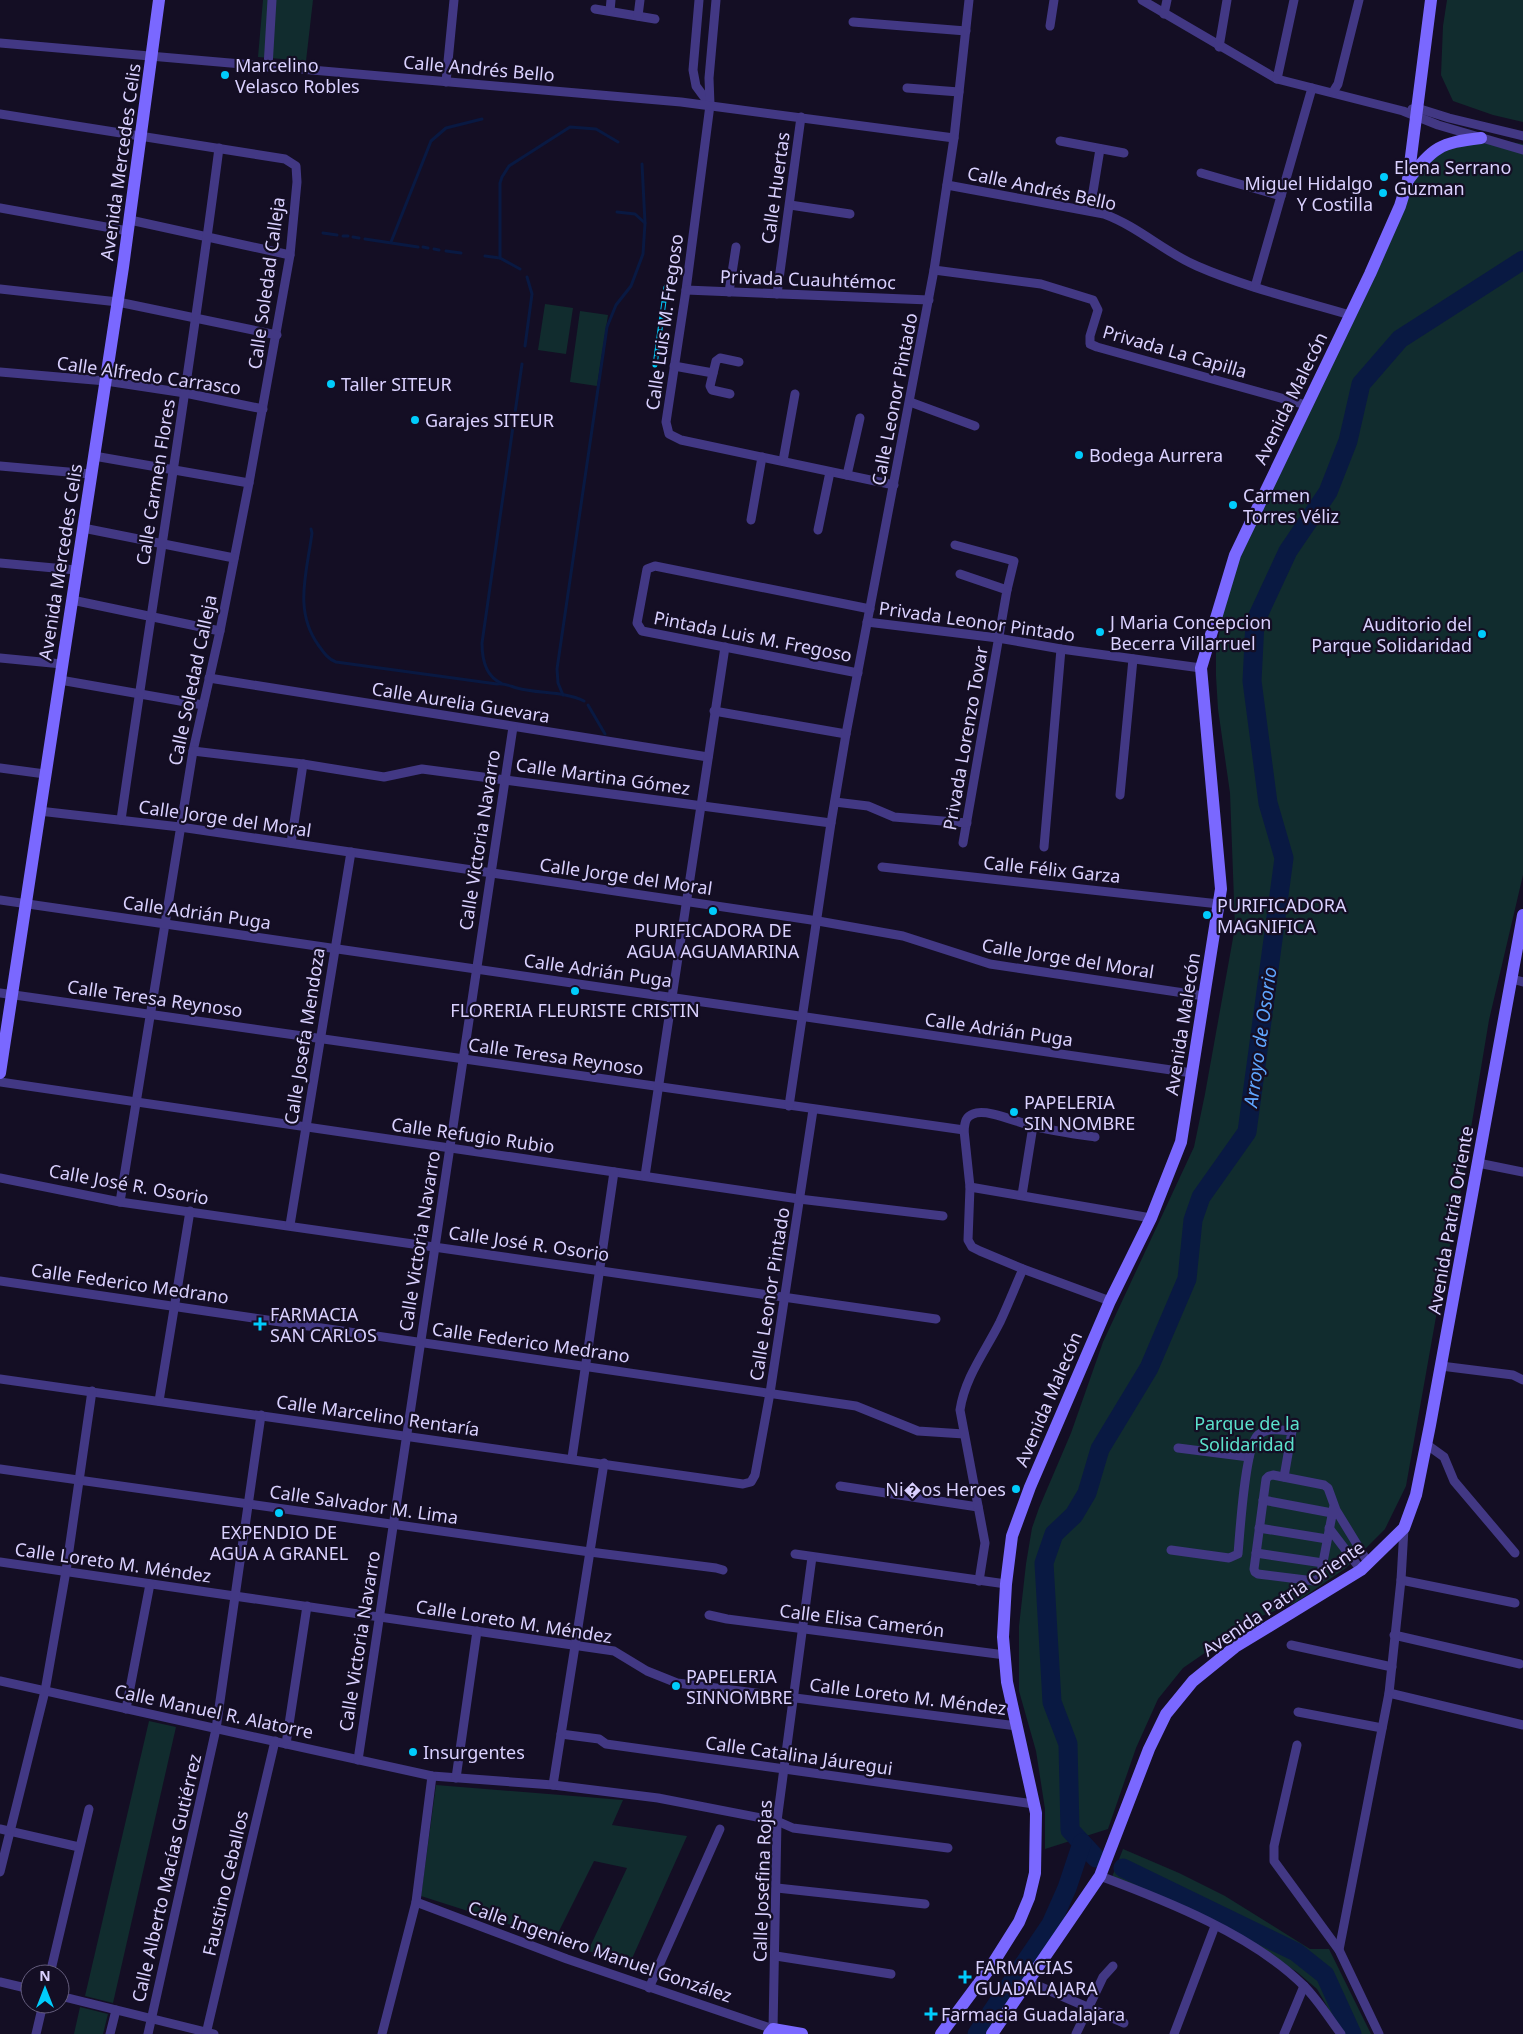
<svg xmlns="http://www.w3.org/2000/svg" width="1523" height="2034" font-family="'Noto Sans',sans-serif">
<rect width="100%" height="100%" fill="#140e24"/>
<!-- green -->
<g fill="#112c2e">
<path d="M 263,0 L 313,0 L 306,61 L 258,57 Z"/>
<path d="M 1447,0 L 1523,0 L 1523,122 L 1493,115 L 1453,101 L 1441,75 L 1443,26 Z"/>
<path d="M 1474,136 L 1523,144 L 1523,875 L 1489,1020 L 1459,1200 L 1439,1300 L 1406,1486 L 1385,1529 L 1346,1568 L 1295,1603 L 1254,1619 L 1183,1668 L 1158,1699 L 1136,1748 L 1108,1829 L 1045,1849 L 1045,1809 L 1036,1751 L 1019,1691 L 1019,1626 L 1026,1564 L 1032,1528 L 1039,1508 L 1071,1433 L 1103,1342 L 1194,1147 L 1205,1094 L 1235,927 L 1230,793 L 1218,709 L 1216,676 L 1216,653 L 1229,575 L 1408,180 L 1439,147 Z"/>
<path d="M 545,304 L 573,308 L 566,354 L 538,350 Z"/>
<path d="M 580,311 L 608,315 L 597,386 L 570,382 Z"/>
<path d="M 149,1721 L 176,1727 L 113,2003 L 85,1996 Z"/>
<path d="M 436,1785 L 623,1800 L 612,1825 L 687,1836 L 630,1963 L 588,1951 L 627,1868 L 594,1861 L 555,1939 L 421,1896 Z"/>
<path d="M 1123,1849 L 1179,1873 L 1225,1896 L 1310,1949 L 1329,1949 L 1371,2034 L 1343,2034 L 1317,1989 L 1297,1972 L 1211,1917 L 1167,1898 L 1112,1877 Z"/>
<path d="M 80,2007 L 108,2014 L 103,2034 L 74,2034 Z"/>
</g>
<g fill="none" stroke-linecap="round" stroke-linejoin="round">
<!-- stream -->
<g stroke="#091942" stroke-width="3">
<path d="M 617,212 L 635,214 L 645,223"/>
<path d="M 323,233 L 337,235"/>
<path d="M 343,236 L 348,236"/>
<path d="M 353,237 L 359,238"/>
<path d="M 365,239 L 418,247"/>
<path d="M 391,242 L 431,141 L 446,128 L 482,119"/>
<path d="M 423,247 L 428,248"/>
<path d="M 434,249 L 439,250"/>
<path d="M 446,251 L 461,253"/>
<path d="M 485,256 L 500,258 L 520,269"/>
<path d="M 500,258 L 500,183 L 502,177 L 509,166 L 570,127 L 596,129 L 618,142"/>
<path d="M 525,346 L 532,294 L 527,277"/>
<path d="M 311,529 L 312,533 C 307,572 293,611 319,646 C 324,653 328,659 336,662 L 497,684 C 504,683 510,686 517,688 C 538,694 564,691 584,701"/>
<path d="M 501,683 C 485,676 482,659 482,643 L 522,364"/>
<path d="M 563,695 L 558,683 L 557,669 L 607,327 L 616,305 L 631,286 L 643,254 L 645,223 L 642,164"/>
<path d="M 588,705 L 605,734"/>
</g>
<!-- river -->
<g stroke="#091942" stroke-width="19">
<path d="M 1096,1858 L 1070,1830 L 1068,1744 L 1052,1702 L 1044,1563 L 1054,1534 L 1074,1515 L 1087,1493 L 1100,1449 L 1149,1368 L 1187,1279 L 1193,1220 L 1201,1197 L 1247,1132 L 1284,858 L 1268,803 L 1252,681 L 1255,622 L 1288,551 L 1328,492 L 1348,441 L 1361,384 L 1400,339 L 1523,260"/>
<path d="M 1123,1868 L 1296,1952 L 1325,1975 L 1352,2034"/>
<path d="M 977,2034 L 1051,1924 L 1067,1888 L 1082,1843"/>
</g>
<!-- street -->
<g stroke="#423884" stroke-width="9">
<path d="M 699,0 L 693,70 L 696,86 L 710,105"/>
<path d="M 716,0 L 709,78 L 710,105 L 686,290 L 666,422 L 669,434 L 681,440 L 894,485"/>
<path d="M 1142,0 L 1277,79 L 1403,111 L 1438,125 L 1523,150"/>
<path d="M 595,9 L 655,19"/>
<path d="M 610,11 L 611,0"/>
<path d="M 1164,14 L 1167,0"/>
<path d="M 638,16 L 640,0"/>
<path d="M 853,22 L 966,31"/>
<path d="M 1050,26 L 1054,0"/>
<path d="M 0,43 L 681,102 L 954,138"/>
<path d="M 1219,47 L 1227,0"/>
<path d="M 268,67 L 272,0"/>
<path d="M 1277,79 L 1294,0"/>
<path d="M 446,82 L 454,0"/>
<path d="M 907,88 L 959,92"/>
<path d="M 1333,92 L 1338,84 L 1359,0"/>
<path d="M 1412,109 L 1417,108 L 1449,118 L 1523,136"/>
<path d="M 0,114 L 285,159 L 296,166 L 297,182 L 290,255 L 249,483 L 220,631 L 193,751 L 120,1202"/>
<path d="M 1060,141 L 1124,153"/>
<path d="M 1201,173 L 1281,196"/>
<path d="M 947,185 L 1104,214 C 1139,227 1164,252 1197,266 C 1245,287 1299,300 1350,315"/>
<path d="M 790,205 L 850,214"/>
<path d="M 0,208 L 128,231"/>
<path d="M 1090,210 L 1100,149"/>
<path d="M 130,220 L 290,255"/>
<path d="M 934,270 L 1041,284 L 1093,300 L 1098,310 L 1090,336 L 1090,344 L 1097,347 L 1306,405"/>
<path d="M 1255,287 L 1312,88"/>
<path d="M 0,289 L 118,302 L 277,335"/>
<path d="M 686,290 L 929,300"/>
<path d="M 729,292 L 736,247"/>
<path d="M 777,294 L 801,117"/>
<path d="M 674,366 L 713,373"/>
<path d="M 0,372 L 106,381 L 185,393 L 263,409"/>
<path d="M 730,394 L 712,390 L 710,386 L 716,361 L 720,358 L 739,362"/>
<path d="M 910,402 L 975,426"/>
<path d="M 94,456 L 249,483"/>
<path d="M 783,461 L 795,394"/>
<path d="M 0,466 L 91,474"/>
<path d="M 847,475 L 860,418"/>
<path d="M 751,520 L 762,457"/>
<path d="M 83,528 L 234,558"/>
<path d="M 818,530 L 830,472"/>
<path d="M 955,545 L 1014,561 L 1007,590"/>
<path d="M 0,563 L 76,570"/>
<path d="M 960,574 L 1007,590 L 963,843"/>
<path d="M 72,600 L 220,631"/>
<path d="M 867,622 L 998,638 L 1061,649 L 1201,668"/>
<path d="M 0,658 L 62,664"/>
<path d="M 858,673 L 642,631 L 637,623 L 647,569 L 655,566 L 870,609"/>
<path d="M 209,678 L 708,757"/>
<path d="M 60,680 L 203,705"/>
<path d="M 714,711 L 846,734"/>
<path d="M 193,751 L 303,764 L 384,777 L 422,769 L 831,823"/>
<path d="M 0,768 L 45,774"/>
<path d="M 1120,795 L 1133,659"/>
<path d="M 835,802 L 868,806 L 894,817 L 967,823"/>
<path d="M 39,811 L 180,827 L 818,921 L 903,936 L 990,964 L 1204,996"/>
<path d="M 121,820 C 153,596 190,373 219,148"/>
<path d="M 291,843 L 303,764"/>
<path d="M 1044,847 L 1061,649"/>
<path d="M 882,867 L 1219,904"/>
<path d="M 0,900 L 1192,1073"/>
<path d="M 1512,979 L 1523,982"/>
<path d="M 0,993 L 964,1130"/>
<path d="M 0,1082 L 799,1199 L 943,1216"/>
<path d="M 789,1106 L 831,823 L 846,734 L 934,270 L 954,138 L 969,0"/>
<path d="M 1095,1137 C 1075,1134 1054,1131 1033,1126 C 1018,1123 987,1108 973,1114 C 965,1117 965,1123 964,1130 L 970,1187 L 968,1240 L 972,1247 L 980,1251 L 1023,1269 L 1110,1301"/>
<path d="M 1478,1163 L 1523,1172"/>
<path d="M 645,1176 L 725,647"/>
<path d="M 0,1178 L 120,1202 L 936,1319"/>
<path d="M 970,1187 L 1151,1218"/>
<path d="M 1022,1195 L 1033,1126"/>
<path d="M 290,1225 L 351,852"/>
<path d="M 0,1281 L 856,1406 L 918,1431 L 964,1434"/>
<path d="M 1441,1366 L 1513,1375 L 1523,1380"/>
<path d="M 0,1379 L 743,1484 L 751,1482 L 755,1475 L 770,1393 L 813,1110"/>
<path d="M 159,1401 L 190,1211"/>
<path d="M 1426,1444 L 1444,1457 L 1454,1481 L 1515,1553"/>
<path d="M 1178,1448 L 1249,1457"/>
<path d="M 572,1458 L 614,1172"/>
<path d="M 0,1469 L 590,1552 L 716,1568 L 723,1570"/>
<path d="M 840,1486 L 978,1507"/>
<path d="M 1263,1500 L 1332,1513"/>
<path d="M 1334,1505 L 1320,1578 L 1314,1581 L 1258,1574 L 1255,1572 L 1254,1569 L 1266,1479 L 1269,1476 L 1273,1475 L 1324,1485 L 1328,1488 L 1336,1510 L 1369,1564"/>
<path d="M 1259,1528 L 1327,1539"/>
<path d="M 1329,1528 L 1361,1570"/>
<path d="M 1171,1550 L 1229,1558 L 1238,1554 C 1240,1532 1245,1446 1258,1435 C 1268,1427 1281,1430 1292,1431 L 1284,1477"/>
<path d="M 1256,1553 L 1323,1563"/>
<path d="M 795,1554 L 1006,1584"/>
<path d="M 0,1562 L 614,1651 L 647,1671 L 677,1683 L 1017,1726"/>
<path d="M 1401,1580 L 1515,1603"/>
<path d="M 979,1581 L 985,1543 L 960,1410 C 965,1377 985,1352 1000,1322 C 1008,1305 1015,1287 1023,1269"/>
<path d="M 709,1615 L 727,1619 L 1005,1655"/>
<path d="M 1394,1635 L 1520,1664"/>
<path d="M 1291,1645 L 1392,1667"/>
<path d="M 0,1681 L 432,1776 L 553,1785 L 658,1798 L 777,1821 L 793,1828 L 948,1848"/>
<path d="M 1389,1693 L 1523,1725"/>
<path d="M 126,1709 L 150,1584"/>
<path d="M 1298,1712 L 1382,1728"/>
<path d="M 561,1734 L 599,1739 L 606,1744 L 1034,1804"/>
<path d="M 286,1744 L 307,1606"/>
<path d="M 1297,1745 L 1274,1846 L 1274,1861 L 1339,1950 L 1379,2034"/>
<path d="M 358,1760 L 513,727"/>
<path d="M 456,1778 L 477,1631"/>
<path d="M 553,1785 L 604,1463"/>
<path d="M 0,1829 L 79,1847"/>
<path d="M 0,1872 L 45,1691 L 66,1571 L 92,1391"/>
<path d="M 1100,1876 C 1167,1901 1253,1935 1304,1986 C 1318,2000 1329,2018 1341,2034"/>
<path d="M 777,1888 L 925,1904"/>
<path d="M 416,1902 L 567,1959 L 773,2029 L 777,1821 L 812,1557"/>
<path d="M 1339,1950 L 1389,1693 L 1401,1580 L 1404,1528"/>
<path d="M 776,1956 L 891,1974"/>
<path d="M 50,1974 L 89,1809"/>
<path d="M 1027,1981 L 1124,2023"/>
<path d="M 0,1982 L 30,1989"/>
<path d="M 649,1988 L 720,1829"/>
<path d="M 60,1996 L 214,2034"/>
<path d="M 36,2034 L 43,2004"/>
<path d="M 110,2034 L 116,2010"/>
<path d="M 148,2034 L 216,1729 L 261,1415"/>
<path d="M 206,2034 L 275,1741"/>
<path d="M 382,2034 L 416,1902 L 432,1776"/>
<path d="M 1076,2034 L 1103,1977 L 1113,1966"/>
<path d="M 1174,2034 L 1215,1926"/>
<path d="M 1284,2034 L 1304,1986"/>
</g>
<!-- secondary -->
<g stroke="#7a68ff" stroke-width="12">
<path d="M 1408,180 C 1434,147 1439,143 1481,138"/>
<path d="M 0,1073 L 123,267 L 159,0"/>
<path d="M 769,2034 L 773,2029 L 802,2034"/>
<path d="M 941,2034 L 990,1968 L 1019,1922 L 1029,1898 L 1035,1873 L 1036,1813 L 1007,1682 L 1003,1637 L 1006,1584 L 1012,1536 L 1030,1487 L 1110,1301 L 1151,1218 L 1181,1142 L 1221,889 L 1201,668 L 1235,555 L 1370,274 L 1400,206 L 1408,180 L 1431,0"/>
<path d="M 992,2034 L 1100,1876 L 1149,1749 L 1166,1714 L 1193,1681 L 1235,1647 L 1361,1570 L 1404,1528 L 1416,1495 L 1430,1425 L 1523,915"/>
</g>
<!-- rail casing -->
<g stroke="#00ccfc" stroke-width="5">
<path id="rail" d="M 655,365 L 666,287"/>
</g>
<!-- rail -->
<use href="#rail" stroke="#140e24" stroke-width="3" stroke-dasharray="9" stroke-linecap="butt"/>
</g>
<!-- markers -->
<g fill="#00ccfc" stroke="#140e24" stroke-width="2">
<circle cx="225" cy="75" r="5"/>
<circle cx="1384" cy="177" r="5"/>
<circle cx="1383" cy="193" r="5"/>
<circle cx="331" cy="384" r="5"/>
<circle cx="415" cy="420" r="5"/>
<circle cx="1079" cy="455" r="5"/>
<circle cx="1233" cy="505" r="5"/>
<circle cx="1100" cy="632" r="5"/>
<circle cx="1482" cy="634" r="5"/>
<circle cx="713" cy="911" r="5"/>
<circle cx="1207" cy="915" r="5"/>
<circle cx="575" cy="991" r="5"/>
<circle cx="1014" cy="1112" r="5"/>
<path d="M257.5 1316.5h5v5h5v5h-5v5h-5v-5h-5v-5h5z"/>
<circle cx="1016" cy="1489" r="5"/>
<circle cx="279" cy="1513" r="5"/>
<circle cx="676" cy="1686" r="5"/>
<circle cx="413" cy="1752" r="5"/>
<path d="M962.5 1969.5h5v5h5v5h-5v5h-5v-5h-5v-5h5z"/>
<path d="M928.5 2006.5h5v5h5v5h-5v5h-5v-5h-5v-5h5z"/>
</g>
<g text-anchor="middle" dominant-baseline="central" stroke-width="4.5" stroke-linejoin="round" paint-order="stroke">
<!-- poi labels -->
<g font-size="18" fill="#dad1ff" stroke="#140e24" text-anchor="start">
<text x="235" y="65">Marcelino<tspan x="235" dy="21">Velasco Robles</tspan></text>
<text x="1394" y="167">Elena Serrano<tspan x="1394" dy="21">Guzman</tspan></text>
<text x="1373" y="183" text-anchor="end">Miguel Hidalgo<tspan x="1373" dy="21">Y Costilla</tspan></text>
<text x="341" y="384">Taller SITEUR</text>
<text x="425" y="420">Garajes SITEUR</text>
<text x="1089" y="455">Bodega Aurrera</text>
<text x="1243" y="495">Carmen<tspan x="1243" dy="21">Torres Véliz</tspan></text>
<text x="1110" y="622">J Maria Concepcion<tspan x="1110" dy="21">Becerra Villarruel</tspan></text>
<text x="1472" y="624" text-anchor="end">Auditorio del<tspan x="1472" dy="21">Parque Solidaridad</tspan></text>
<text x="1217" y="905">PURIFICADORA<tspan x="1217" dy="21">MAGNIFICA</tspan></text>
<text x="713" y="930" text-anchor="middle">PURIFICADORA DE<tspan x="713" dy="21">AGUA AGUAMARINA</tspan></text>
<text x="575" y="1010" text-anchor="middle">FLORERIA FLEURISTE CRISTIN</text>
<text x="1024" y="1102">PAPELERIA<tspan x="1024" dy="21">SIN NOMBRE</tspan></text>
<text x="270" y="1314">FARMACIA<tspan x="270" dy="21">SAN CARLOS</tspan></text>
<text x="1006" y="1489" text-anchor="end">Ni�os Heroes</text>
<text x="279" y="1532" text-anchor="middle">EXPENDIO DE<tspan x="279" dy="21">AGUA A GRANEL</tspan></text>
<text x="686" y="1676">PAPELERIA<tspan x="686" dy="21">SINNOMBRE</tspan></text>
<text x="423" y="1752">Insurgentes</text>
<text x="975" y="1967">FARMACIAS<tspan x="975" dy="21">GUADALAJARA</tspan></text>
<text x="941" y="2014">Farmacia Guadalajara</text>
</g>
<!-- street labels -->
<g font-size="18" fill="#dad1ff" stroke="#140e24">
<text transform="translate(479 68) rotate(5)">Calle Andrés Bello</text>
<text transform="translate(120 162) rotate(-82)">Avenida Mercedes Celis</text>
<text transform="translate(775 188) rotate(-82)">Calle Huertas</text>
<text transform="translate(1042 188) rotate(12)">Calle Andrés Bello</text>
<text transform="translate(808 279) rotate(2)">Privada Cuauhtémoc</text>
<text transform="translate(266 283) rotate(-82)">Calle Soledad Calleja</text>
<text transform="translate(664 322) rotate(-82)">Calle Luis M. Fregoso</text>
<text transform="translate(1175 351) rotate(16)">Privada La Capilla</text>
<text transform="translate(149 375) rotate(8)">Calle Alfredo Carrasco</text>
<text transform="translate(1290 398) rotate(-64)">Avenida Malecón</text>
<text transform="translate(894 399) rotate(-79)">Calle Leonor Pintado</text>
<text transform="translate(155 482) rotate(-81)">Calle Carmen Flores</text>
<text transform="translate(60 562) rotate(-81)">Avenida Mercedes Celis</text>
<text transform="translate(977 621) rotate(8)">Privada Leonor Pintado</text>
<text transform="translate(753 636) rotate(11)">Pintada Luis M. Fregoso</text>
<text transform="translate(192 680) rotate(-78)">Calle Soledad Calleja</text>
<text transform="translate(461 702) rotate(9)">Calle Aurelia Guevara</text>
<text transform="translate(965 738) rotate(-80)">Privada Lorenzo Tovar</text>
<text transform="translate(603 776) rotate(8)">Calle Martina Gómez</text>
<text transform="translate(225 818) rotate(8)">Calle Jorge del Moral</text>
<text transform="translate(479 840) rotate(-81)">Calle Victoria Navarro</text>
<text transform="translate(1052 869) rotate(6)">Calle Félix Garza</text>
<text transform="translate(626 876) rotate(8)">Calle Jorge del Moral</text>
<text transform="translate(197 912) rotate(8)">Calle Adrián Puga</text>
<text transform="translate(1068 958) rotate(9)">Calle Jorge del Moral</text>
<text transform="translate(598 970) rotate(8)">Calle Adrián Puga</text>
<text transform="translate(155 998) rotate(8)">Calle Teresa Reynoso</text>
<text transform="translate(1182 1024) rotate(-81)">Avenida Malecón</text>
<text transform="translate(999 1029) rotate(8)">Calle Adrián Puga</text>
<text transform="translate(304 1036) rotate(-81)">Calle Josefa Mendoza</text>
<text transform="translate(556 1056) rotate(8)">Calle Teresa Reynoso</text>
<text transform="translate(473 1135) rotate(8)">Calle Refugio Rubio</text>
<text transform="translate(129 1184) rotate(10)">Calle José R. Osorio</text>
<text transform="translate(1450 1220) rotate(-80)">Avenida Patria Oriente</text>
<text transform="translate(419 1241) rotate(-81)">Calle Victoria Navarro</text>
<text transform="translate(529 1243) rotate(8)">Calle José R. Osorio</text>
<text transform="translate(130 1283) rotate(8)">Calle Federico Medrano</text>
<text transform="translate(769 1294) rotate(-81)">Calle Leonor Pintado</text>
<text transform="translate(531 1342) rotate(8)">Calle Federico Medrano</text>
<text transform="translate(1048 1399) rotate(-67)">Avenida Malecón</text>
<text transform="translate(378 1415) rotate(8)">Calle Marcelino Rentaría</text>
<text transform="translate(364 1504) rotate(8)">Calle Salvador M. Lima</text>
<text transform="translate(113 1562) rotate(8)">Calle Loreto M. Méndez</text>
<text transform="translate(1283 1598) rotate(-34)">Avenida Patria Oriente</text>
<text transform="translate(862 1620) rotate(7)">Calle Elisa Camerón</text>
<text transform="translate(514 1621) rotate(9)">Calle Loreto M. Méndez</text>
<text transform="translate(359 1641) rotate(-81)">Calle Victoria Navarro</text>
<text transform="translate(908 1696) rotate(7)">Calle Loreto M. Méndez</text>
<text transform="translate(214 1711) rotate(12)">Calle Manuel R. Alatorre</text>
<text transform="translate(799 1755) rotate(8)">Calle Catalina Jáuregui</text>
<text transform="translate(166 1878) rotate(-77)">Calle Alberto Macías Gutiérrez</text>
<text transform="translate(762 1881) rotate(-88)">Calle Josefina Rojas</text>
<text transform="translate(225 1883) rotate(-77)">Faustino Ceballos</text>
<text transform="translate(600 1951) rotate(19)">Calle Ingeniero Manuel González</text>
</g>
<!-- park labels -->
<g font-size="18" fill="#5be1cc" stroke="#140e24">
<text x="1247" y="1423">Parque de la<tspan x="1247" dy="21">Solidaridad</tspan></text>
</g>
<!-- water labels -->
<g font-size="19" font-style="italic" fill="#5fa6ff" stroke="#140e24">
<text transform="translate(1260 1037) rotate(-82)">Arroyo de Osorio</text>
</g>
</g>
<!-- north arrow -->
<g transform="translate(45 1989)"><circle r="24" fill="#140e24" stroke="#635c7c"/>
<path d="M0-4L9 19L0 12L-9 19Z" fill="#00ccfc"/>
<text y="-8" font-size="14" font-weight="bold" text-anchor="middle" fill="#dad1ff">N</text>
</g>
</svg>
